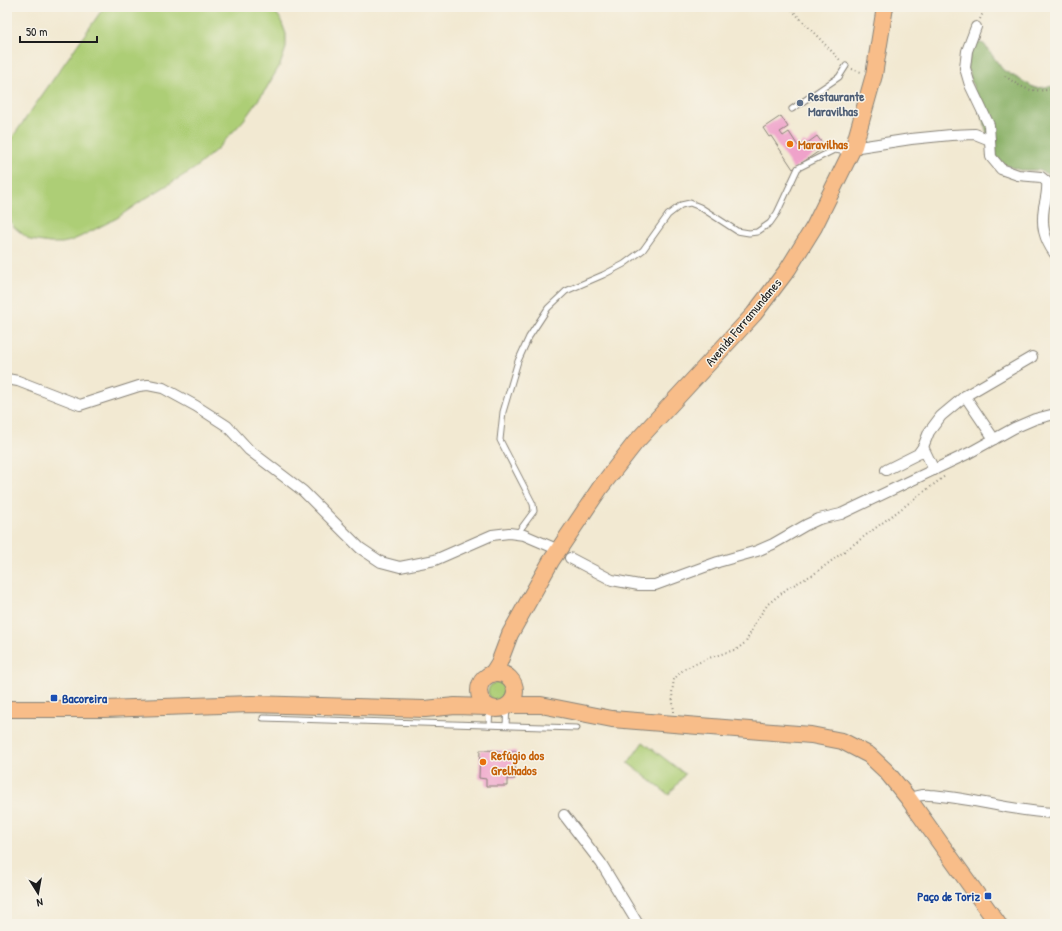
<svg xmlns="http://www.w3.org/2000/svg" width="1062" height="931" font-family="'Patrick Hand',sans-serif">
<rect width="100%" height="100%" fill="#f7f3e8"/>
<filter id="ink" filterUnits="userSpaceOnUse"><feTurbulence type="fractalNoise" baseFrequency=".025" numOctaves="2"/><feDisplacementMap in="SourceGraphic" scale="8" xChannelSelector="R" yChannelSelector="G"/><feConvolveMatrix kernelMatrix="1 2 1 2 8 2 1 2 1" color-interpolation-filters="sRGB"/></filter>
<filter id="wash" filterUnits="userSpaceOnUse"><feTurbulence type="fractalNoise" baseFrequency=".012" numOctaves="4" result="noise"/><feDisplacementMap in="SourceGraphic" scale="16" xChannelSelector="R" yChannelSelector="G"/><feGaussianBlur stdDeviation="0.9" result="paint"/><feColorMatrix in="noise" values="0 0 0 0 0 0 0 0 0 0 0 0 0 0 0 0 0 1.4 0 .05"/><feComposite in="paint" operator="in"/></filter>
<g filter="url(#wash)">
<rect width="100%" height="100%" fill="#f2e9d2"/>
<!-- green -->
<g fill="#adce76" stroke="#647549">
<path d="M 104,7 L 271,7 L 280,18 L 286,34 L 286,48 L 280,65 L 266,89 L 243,121 L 217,149 L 194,169 L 143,200 L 117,218 L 82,236 L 71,241 L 62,243 L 50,243 L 30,240 L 14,227 L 7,217 L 7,145 Z"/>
<circle cx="498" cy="692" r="10"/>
<path d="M 643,742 L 685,774 L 669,795 L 628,763 Z"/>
</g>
<!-- forest -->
<path fill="#8ab167" stroke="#536642" d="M 977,42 L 984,44 L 1003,70 L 1035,88 L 1055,86 L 1055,177 L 1053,177 L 1039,170 L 1020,170 L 1007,166 L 998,159 L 993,153 L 967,67 L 971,48 Z"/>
<g id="blocks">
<!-- building -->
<g fill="#efa2ca">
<path d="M 781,116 L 788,127 L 780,132 L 783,136 L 789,132 L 798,146 L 804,142 L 806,144 L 817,136 L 825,147 L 793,169 L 771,136 L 769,137 L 763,128 Z"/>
<path d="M 480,750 L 516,751 L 515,779 L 507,779 L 507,786 L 486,786 L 486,779 L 479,778 Z"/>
</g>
</g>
</g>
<g filter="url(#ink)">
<use href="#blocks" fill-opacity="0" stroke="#878277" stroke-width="1"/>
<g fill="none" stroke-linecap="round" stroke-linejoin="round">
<!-- service casing -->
<g stroke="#878277" stroke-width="7">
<g id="service">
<path d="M 792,109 L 839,77 L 846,66"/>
<path d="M 517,534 L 534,511 L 533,504 L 500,440 L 503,412 L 518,361 L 529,337 L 548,308 L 566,291 L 603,275 L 624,264 L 643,250 L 668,215 L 681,205 L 690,203 L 700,207 L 737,231 L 749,233 L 757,232 L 770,223 L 777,213 L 798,168 L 834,150 L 849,152"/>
<path d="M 263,718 L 577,728"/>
<path d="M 489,725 L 490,709"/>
<path d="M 506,725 L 507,706"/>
</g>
</g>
<!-- minor casing -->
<g stroke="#878277" stroke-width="12">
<g id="minor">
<path d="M 976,27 L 967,51 L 965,68 L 970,85 L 989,125 L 991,157 L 1001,169 L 1018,175 L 1041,177 L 1047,182 C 1048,191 1046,198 1044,207 C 1041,226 1044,239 1055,254"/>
<path d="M 854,146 L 859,147 L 911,139 L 951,135 L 975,134 L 990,140"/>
<path d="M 7,379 L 18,381 L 80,405 L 139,386 L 148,385 L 163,388 L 196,406 L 227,426 L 249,450 L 303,491 L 360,548 L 381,562 L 400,567 L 435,560 L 492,535 L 509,533 L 524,535 L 552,547"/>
<path d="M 965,396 L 994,439"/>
<path d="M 923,447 L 934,470"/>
<path d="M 886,470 L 918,454 L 923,447 L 929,432 L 941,416 L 965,396 L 1032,357"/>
<path d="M 570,558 L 612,580 L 639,585 L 655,585 L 718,562 L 757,551 L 773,544 L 806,525 L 819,519 L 841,514 L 969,453 L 1014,428 L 1035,419 L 1055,414"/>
<path d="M 908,798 C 914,797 922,794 929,795 C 972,797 1012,812 1055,813"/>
<path d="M 564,815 L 601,863 L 638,924"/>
</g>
</g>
<!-- primary casing -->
<g stroke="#878277" stroke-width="18">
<g id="primary">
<circle cx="497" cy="691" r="18"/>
<path d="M 492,674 L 499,663 L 510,634 L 551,561 L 600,488 L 635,443 L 754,314 L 788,269 L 814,227 L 854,146 L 874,75 L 885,7"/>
<path d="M 509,705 L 541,705 L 612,719 L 811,735 L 842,741 L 869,755 L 886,771 L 908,798 L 998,924"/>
<path d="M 7,709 L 104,709 L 251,704 L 425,709 L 455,706 L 487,707"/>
</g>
</g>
<!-- path -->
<g stroke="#878277" stroke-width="2" stroke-dasharray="1 3" stroke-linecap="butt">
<path d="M 789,7 L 841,61"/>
<path d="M 980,19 L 986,7"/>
<path d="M 852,69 L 861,72"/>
<path d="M 1005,76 C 1025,90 1031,93 1055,89"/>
<path d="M 674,712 L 672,693 L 674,679 L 684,669 L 709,658 L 737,649 L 746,642 L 756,621 L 768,604 L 788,588 L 814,574 L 945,476"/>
</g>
<!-- service -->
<use href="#service" stroke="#fff" stroke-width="5"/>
<!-- minor -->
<use href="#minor" stroke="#fff" stroke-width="10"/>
<!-- primary -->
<use href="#primary" stroke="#f8bd89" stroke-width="16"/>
</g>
</g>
<!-- markers -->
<circle fill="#5c6f8a" stroke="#f7f3e8" stroke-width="1.5" cx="800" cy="103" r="4"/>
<g fill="#e8710a" stroke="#f7f3e8" stroke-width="1.5">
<circle cx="790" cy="144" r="4"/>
<circle cx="483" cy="762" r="4"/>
</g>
<g fill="#1a4fb4" stroke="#f7f3e8" stroke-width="1.5">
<rect x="50" y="694" width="8" height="8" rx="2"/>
<rect x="984" y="892" width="8" height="8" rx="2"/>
</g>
<g text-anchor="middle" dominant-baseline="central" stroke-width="3" stroke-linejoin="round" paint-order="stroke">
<!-- service labels -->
<g font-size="13" font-weight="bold" fill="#4e5e75" stroke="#f7f3e8" text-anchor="start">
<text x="808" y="96">Restaurante<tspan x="808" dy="15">Maravilhas</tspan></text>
</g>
<!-- food labels -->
<g font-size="13" font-weight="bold" fill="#c56008" stroke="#f7f3e8" text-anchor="start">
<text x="798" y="144">Maravilhas</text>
<text x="491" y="755">Refúgio dos<tspan x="491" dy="15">Grelhados</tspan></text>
</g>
<!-- street labels -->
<g font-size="13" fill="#1c1c1c" stroke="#f7f3e8">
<text transform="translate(743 322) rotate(-50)">Avenida Farramundanes</text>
</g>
<!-- transit labels -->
<g font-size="13" font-weight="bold" fill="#164399" stroke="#f7f3e8" text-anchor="start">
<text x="62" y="698">Bacoreira</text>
<text x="980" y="896" text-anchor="end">Paço de Toriz</text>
</g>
</g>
<!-- margin -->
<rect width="1062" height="931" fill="none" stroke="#f7f3e8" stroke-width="24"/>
<!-- north arrow -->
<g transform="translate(38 893) rotate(169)" stroke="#f7f3e8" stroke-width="3" paint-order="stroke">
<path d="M0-3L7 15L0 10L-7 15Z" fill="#1c1c1c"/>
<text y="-6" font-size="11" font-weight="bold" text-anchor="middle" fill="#1c1c1c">N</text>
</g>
<!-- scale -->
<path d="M20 36v6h77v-6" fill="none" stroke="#1c1c1c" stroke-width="2"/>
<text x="26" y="36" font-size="12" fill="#1c1c1c" stroke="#f7f3e8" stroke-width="3" paint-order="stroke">50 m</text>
</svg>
